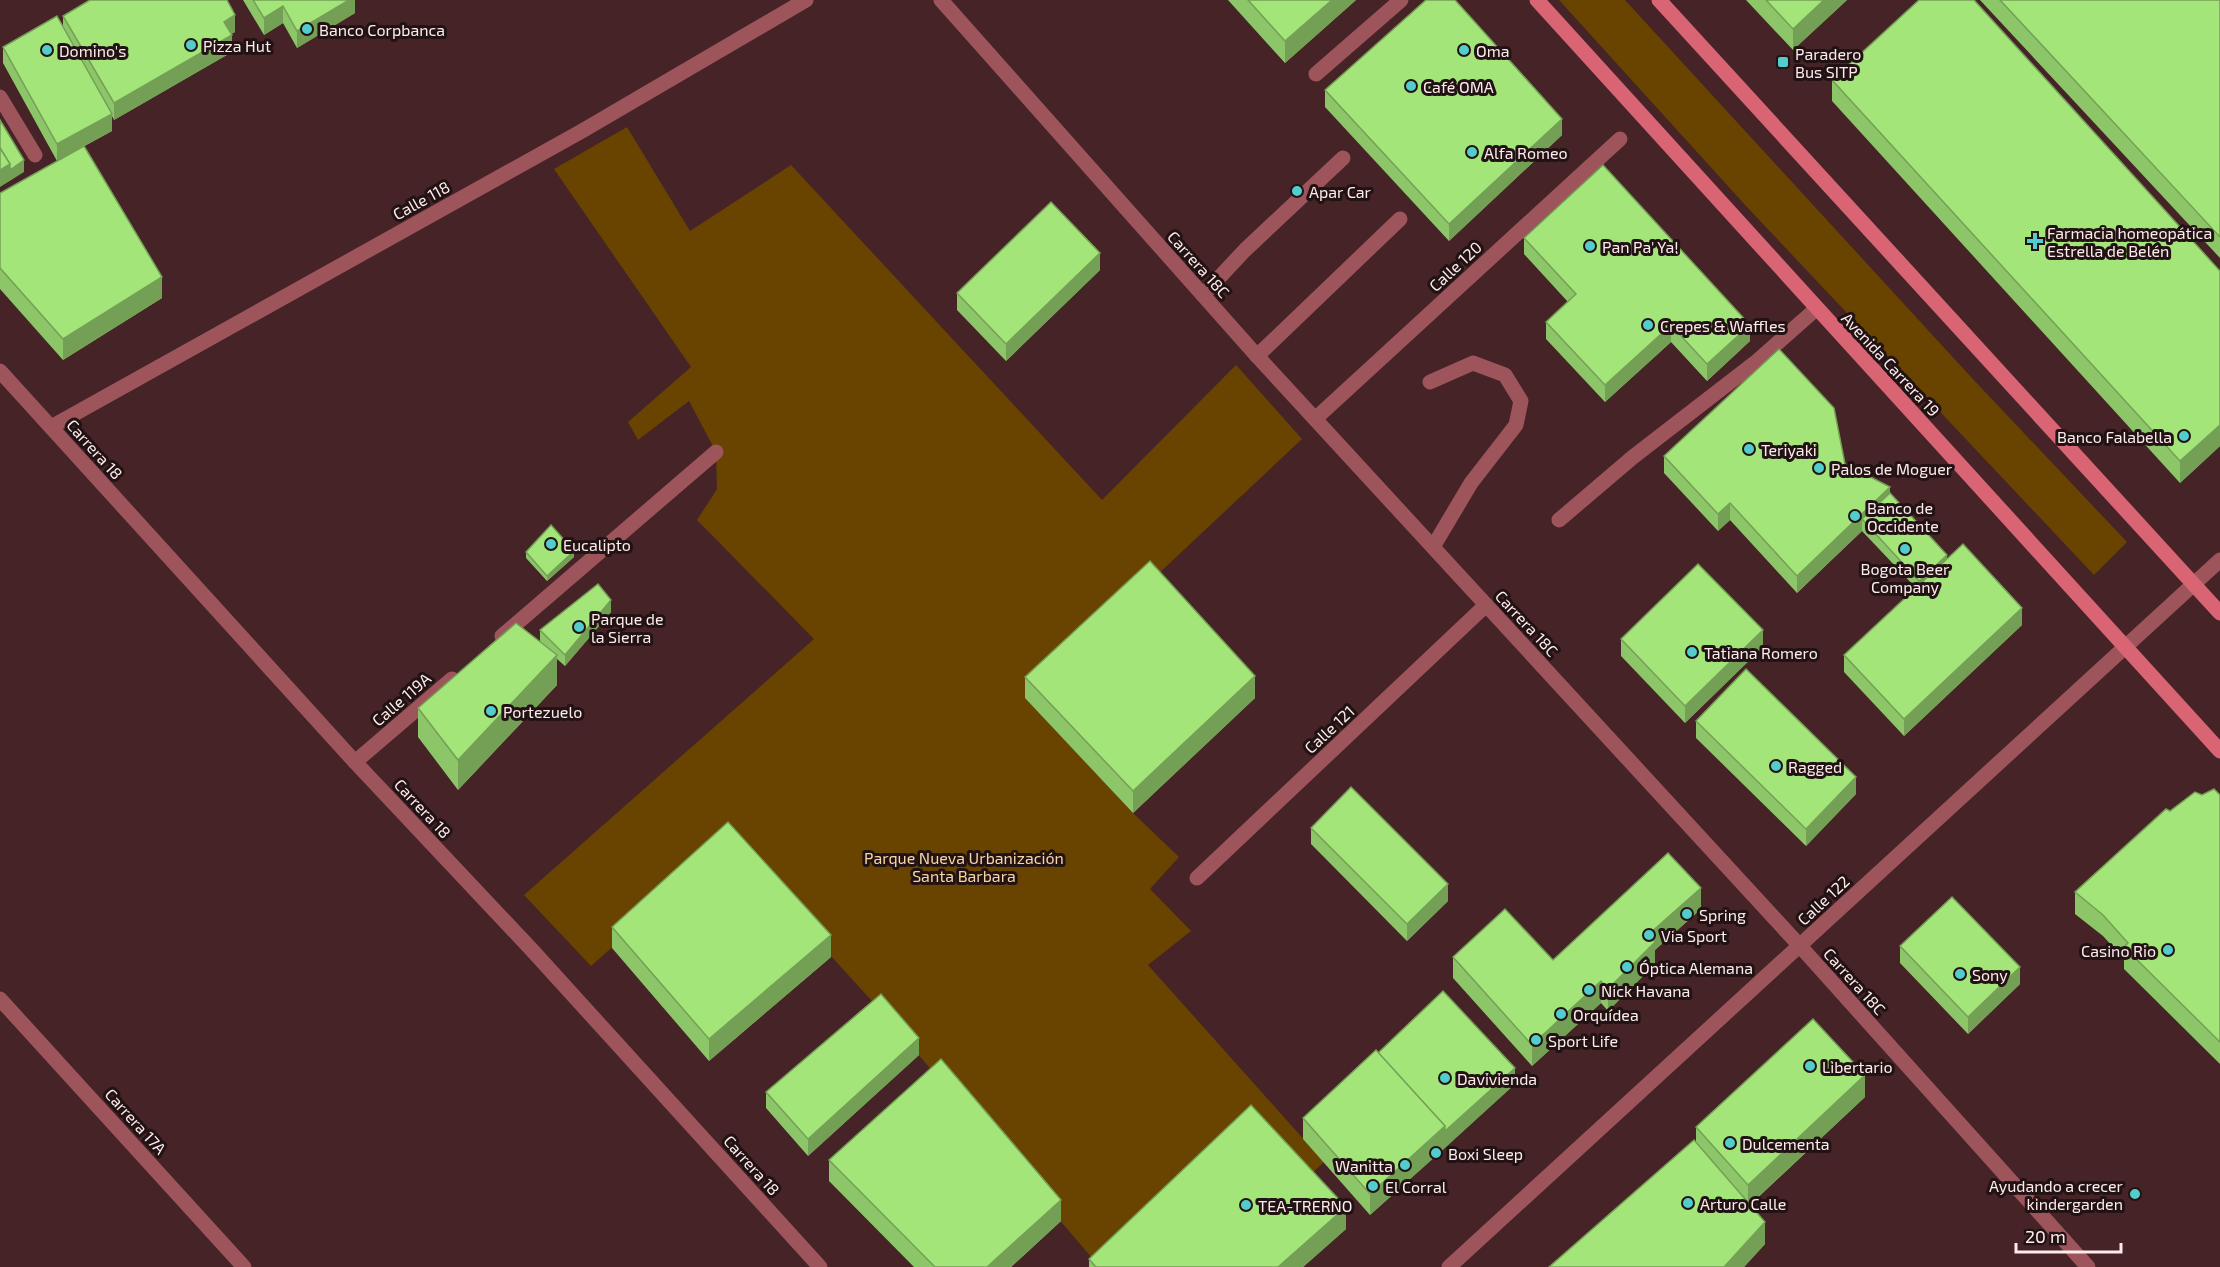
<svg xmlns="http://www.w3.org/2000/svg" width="2220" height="1267" font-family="'Exo 2',sans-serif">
<rect width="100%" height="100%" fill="#452326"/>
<!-- green -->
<g fill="#684400">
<path d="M 1559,0 L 1625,0 L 1971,377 L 2127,542 L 2094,575 L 1746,206 Z"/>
<path d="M 627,127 L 690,231 L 791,165 L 1102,500 L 1236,365 L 1302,439 L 1026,698 L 1133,813 L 1179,857 L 1150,889 L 1191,931 L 1148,965 L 1324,1162 L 1303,1182 L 1098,1265 L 881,1011 L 729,844 L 591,966 L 524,895 L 814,639 L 697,520 L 717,489 L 716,452 L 689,401 L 638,440 L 628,422 L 691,367 L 554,169 Z"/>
</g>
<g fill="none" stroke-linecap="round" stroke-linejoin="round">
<!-- service -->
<g stroke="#9d545b" stroke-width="15">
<path d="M 1316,74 L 1401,0"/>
<path d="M 0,97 L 35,155"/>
<path d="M 1203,295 L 1245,250 L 1343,158"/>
<path d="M 1257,356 L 1400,219"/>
<path d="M 1430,382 L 1473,363 L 1505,375 L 1521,401 L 1516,425 L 1471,483 L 1433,547"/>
<path d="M 1559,520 L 1633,457 L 1756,362 L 1816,309"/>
</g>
<!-- pedestrian -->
<path stroke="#9d545b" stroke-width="15" d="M 1315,419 L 1620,139"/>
<!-- minor -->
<g stroke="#9d545b" stroke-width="15">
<path d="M 941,0 L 1257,356 L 1800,946 L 2088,1267"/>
<path d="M 0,371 L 355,762 L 531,949 L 820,1267"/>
<path d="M 51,427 L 582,131 L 806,0"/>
<path d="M 502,636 L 716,452"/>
<path d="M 355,762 L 452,679"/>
<path d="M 1197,878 L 1486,605"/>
<path d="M 0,999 L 244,1267"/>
</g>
<!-- tertiary -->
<path stroke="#9d545b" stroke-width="15" d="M 1449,1267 L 2220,560"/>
<!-- secondary -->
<g stroke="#d96574" stroke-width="15">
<path d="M 1537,0 L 2220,751"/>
<path d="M 1659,0 L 2220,613"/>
</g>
</g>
<!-- wall -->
<g fill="#8dc569">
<path d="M 243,0 L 355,0 L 355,13 L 297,48 L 283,23 L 264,35 Z"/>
<path d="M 1228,0 L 1356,0 L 1285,63 Z"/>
<path d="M 1746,0 L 1847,0 L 1793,50 Z"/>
<path d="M 1980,0 L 2220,0 L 2220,258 Z"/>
<path d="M 63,16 L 235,32 L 231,34 L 232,52 L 114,120 L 112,116 L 112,131 L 57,161 L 3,63 L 3,47 L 63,27 Z"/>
<path d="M 1832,80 L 2220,271 L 2220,446 L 2180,483 L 1832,101 Z"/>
<path d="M 1325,90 L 1562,135 L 1449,241 L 1325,107 Z"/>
<path d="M 0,193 L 162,298 L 63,360 L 0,289 Z"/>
<path d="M 1524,238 L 1750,341 L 1707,381 L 1671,342 L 1605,402 L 1546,339 L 1546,322 L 1568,302 L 1524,254 Z"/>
<path d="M 1100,270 L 1006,361 L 957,310 L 957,293 Z"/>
<path d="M 1664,456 L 1845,464 L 1890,493 L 1947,559 L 2022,625 L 1904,736 L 1844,672 L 1844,655 L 1916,588 L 1862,531 L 1797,593 L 1730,520 L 1718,531 L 1664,473 Z"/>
<path d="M 526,552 L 574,557 L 547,581 L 526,558 Z"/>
<path d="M 611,612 L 565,666 L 557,659 L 557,685 L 458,790 L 418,737 L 418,708 L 540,642 L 540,630 Z"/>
<path d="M 1621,639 L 1763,647 L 1685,723 L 1621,656 Z"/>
<path d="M 1025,677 L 1255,698 L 1133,813 L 1025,698 Z"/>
<path d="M 1696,721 L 1856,794 L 1806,846 L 1696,738 Z"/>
<path d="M 2202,795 L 2220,795 L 2220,1064 L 2124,969 L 2124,959 L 2103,936 L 2075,914 L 2075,892 Z"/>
<path d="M 1311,828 L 1448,901 L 1407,941 L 1311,844 Z"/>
<path d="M 1701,909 L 1655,950 L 1655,964 L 1608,1011 L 1601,1003 L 1532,1066 L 1453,978 L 1453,957 L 1553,960 Z"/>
<path d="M 612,927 L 831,957 L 709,1061 L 612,948 Z"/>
<path d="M 1900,946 L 2020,984 L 1968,1034 L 1900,963 Z"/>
<path d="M 1378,1053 L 1515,1084 L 1370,1215 L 1303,1139 L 1303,1118 Z"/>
<path d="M 919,1055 L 808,1156 L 766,1108 L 766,1092 Z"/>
<path d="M 1865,1097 L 1750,1205 L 1765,1244 L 1744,1267 L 1549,1267 L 1696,1142 L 1696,1127 Z"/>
<path d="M 829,1160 L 1061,1221 L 1011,1267 L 914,1267 L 829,1181 Z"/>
<path d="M 1346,1229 L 1303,1267 L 1089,1267 L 1089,1259 Z"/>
</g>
<!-- shaded-wall -->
<g fill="#73a055">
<path d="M 349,0 L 355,0 L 355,13 L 297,48 L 297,31 Z"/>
<path d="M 1332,0 L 1356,0 L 1285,63 L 1285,41 Z"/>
<path d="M 1824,0 L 1847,0 L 1793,50 L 1793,29 Z"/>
<path d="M 283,6 L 283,23 L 264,35 L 264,18 Z"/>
<path d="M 235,15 L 235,32 L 224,38 L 224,22 Z"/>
<path d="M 232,35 L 232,52 L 114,120 L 114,103 Z"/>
<path d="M 112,114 L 112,131 L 57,161 L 57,144 Z"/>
<path d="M 1562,119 L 1562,135 L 1449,241 L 1449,224 Z"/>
<path d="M 24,160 L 24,172 L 0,187 L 0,170 L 10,164 Z"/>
<path d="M 1100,253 L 1100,270 L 1006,361 L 1006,344 Z"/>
<path d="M 162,277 L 162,298 L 63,360 L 63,339 Z"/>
<path d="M 1671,325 L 1671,342 L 1605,402 L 1605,385 Z"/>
<path d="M 1750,325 L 1750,341 L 1707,381 L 1707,364 Z"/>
<path d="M 2220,425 L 2220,446 L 2180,483 L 2180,461 Z"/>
<path d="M 1890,487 L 1890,504 L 1862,519 L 1862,531 L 1797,593 L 1797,576 Z"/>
<path d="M 1730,503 L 1730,520 L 1718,531 L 1718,514 Z"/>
<path d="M 574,551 L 574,557 L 547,581 L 547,576 Z"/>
<path d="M 1947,555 L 1947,567 L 1919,592 L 1919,581 Z"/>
<path d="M 611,600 L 611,612 L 565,666 L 565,655 Z"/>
<path d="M 2022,608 L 2022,625 L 1904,736 L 1904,719 Z"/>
<path d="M 1763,630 L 1763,647 L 1685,723 L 1685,706 Z"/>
<path d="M 557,655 L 557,685 L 458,790 L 458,760 Z"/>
<path d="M 1255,676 L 1255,698 L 1133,813 L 1133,791 Z"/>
<path d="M 1856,777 L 1856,794 L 1806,846 L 1806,829 Z"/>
<path d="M 1448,884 L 1448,901 L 1407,941 L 1407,924 Z"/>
<path d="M 1701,888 L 1701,909 L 1655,950 L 1655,964 L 1608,1011 L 1608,989 L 1649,934 Z"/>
<path d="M 831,935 L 831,957 L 709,1061 L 709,1039 Z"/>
<path d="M 2020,967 L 2020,984 L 1968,1034 L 1968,1017 Z"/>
<path d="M 1601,981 L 1601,1003 L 1532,1066 L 1532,1045 Z"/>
<path d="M 919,1038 L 919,1055 L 808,1156 L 808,1139 Z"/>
<path d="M 1515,1068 L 1515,1084 L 1445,1148 L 1445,1131 Z"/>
<path d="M 1865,1075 L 1865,1097 L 1748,1206 L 1748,1185 Z"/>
<path d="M 1445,1126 L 1445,1148 L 1370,1215 L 1370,1194 Z"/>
<path d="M 1061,1200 L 1061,1221 L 1011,1267 L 987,1267 Z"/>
<path d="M 1346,1207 L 1346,1229 L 1303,1267 L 1278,1267 Z"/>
<path d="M 1765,1222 L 1765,1244 L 1744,1267 L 1724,1267 Z"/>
</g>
<!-- building -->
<g fill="#a4e57a" stroke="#73a055" stroke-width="1.5">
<path d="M 90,0 L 227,0 L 235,15 L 224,22 L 232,35 L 114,103 L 63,16 Z"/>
<path d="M 253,0 L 349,0 L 297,31 L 283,6 L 264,18 Z"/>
<path d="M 1248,0 L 1332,0 L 1285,41 Z"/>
<path d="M 1426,0 L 1455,0 L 1562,119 L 1449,224 L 1325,90 Z"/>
<path d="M 1766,0 L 1824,0 L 1793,29 Z"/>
<path d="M 1919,0 L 1974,0 L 2220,271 L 2220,425 L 2180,461 L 1832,80 Z"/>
<path d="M 2000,0 L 2220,0 L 2220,237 Z"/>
<path d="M 57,16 L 112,114 L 57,144 L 3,47 Z"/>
<path d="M 0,120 L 24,160 L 10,170 L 10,164 L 0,148 Z"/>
<path d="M 84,146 L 162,277 L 63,339 L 0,268 L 0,193 Z"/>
<path d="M 0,148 L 10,164 L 0,170 Z"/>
<path d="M 1603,165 L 1750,325 L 1707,364 L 1671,325 L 1605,385 L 1546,322 L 1576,294 L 1524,238 Z"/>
<path d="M 1051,202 L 1100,253 L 1006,344 L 957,293 Z"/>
<path d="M 1779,349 L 1834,408 L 1845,464 L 1890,487 L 1797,576 L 1730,503 L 1718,514 L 1664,456 Z"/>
<path d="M 1890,493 L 1947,555 L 1919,581 L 1862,519 Z"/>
<path d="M 551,525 L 574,551 L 547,576 L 526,552 Z"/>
<path d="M 1963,544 L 2022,608 L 1904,719 L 1844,655 Z"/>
<path d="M 1150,561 L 1255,676 L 1133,791 L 1025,677 Z"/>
<path d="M 1698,564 L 1763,630 L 1685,706 L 1621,639 Z"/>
<path d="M 598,584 L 611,600 L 565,655 L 540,630 Z"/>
<path d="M 516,623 L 557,655 L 458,760 L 418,708 Z"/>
<path d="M 1746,669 L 1856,777 L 1806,829 L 1696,721 Z"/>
<path d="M 1351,787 L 1448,884 L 1407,924 L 1311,828 Z"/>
<path d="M 2214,789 L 2220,795 L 2220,1042 L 2124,947 L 2128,943 L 2103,915 L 2075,892 L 2166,809 L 2170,811 L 2195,792 L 2202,795 Z"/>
<path d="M 728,822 L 831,935 L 709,1039 L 612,927 Z"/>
<path d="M 1668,853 L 1701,888 L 1649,934 L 1655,942 L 1608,989 L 1601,981 L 1532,1045 L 1453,957 L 1505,909 L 1553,960 Z"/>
<path d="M 1952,897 L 2020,967 L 1968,1017 L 1900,946 Z"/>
<path d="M 1443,991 L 1515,1068 L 1445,1131 L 1445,1126 L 1378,1053 Z"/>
<path d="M 881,994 L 919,1038 L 808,1139 L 766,1092 Z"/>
<path d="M 1813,1019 L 1865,1075 L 1748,1185 L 1696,1127 Z"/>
<path d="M 1376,1050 L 1445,1126 L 1370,1194 L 1303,1118 Z"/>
<path d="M 941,1059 L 1061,1200 L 987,1267 L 935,1267 L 829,1160 Z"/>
<path d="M 1251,1105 L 1346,1207 L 1278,1267 L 1096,1267 L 1089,1259 Z"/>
<path d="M 1694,1140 L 1765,1222 L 1724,1267 L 1549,1267 Z"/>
</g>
<!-- markers -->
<g fill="#52cdcc" stroke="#211213" stroke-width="2">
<circle cx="307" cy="29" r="6"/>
<circle cx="191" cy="45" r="6"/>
<circle cx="47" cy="50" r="6"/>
<circle cx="1464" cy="50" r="6"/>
<rect x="1777" y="56" width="12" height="12" rx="3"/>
<circle cx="1411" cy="86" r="6"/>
<circle cx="1472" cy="152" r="6"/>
<circle cx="1297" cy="191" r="6"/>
<path d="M2032 232h6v6h6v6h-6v6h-6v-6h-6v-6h6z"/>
<circle cx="1590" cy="246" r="6"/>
<circle cx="1648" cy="325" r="6"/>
<circle cx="2184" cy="436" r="6"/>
<circle cx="1749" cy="449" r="6"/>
<circle cx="1819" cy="468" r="6"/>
<circle cx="1855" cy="516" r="6"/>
<circle cx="551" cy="544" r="6"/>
<circle cx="1905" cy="549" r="6"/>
<circle cx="579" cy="627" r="6"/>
<circle cx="1692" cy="652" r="6"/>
<circle cx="491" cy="711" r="6"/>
<circle cx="1776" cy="766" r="6"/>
<circle cx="1687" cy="914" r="6"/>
<circle cx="1649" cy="935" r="6"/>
<circle cx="2168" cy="950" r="6"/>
<circle cx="1627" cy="967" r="6"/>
<circle cx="1960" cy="974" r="6"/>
<circle cx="1589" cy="990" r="6"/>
<circle cx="1561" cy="1014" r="6"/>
<circle cx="1536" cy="1040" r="6"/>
<circle cx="1810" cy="1066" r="6"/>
<circle cx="1445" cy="1078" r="6"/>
<circle cx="1730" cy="1143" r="6"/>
<circle cx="1436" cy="1153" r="6"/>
<circle cx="1405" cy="1165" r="6"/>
<circle cx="1373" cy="1186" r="6"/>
<circle cx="2135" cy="1194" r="6"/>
<circle cx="1688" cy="1203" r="6"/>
<circle cx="1246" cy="1205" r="6"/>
</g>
<g text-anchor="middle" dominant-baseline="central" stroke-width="6" stroke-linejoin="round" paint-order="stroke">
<!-- poi labels -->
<g font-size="16" fill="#ffebec" stroke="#211213" text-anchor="start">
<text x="319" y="29">Banco Corpbanca</text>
<text x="203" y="45">Pizza Hut</text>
<text x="59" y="50">Domino's</text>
<text x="1476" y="50">Oma</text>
<text x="1795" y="53">Paradero<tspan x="1795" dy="18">Bus SITP</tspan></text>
<text x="1423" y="86">Café OMA</text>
<text x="1484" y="152">Alfa Romeo</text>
<text x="1309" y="191">Apar Car</text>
<text x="2047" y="232">Farmacia homeopática<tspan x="2047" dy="18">Estrella de Belén</tspan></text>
<text x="1602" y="246">Pan Pa' Ya!</text>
<text x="1660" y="325">Crepes &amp; Waffles</text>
<text x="2172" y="436" text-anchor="end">Banco Falabella</text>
<text x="1761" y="449">Teriyaki</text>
<text x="1831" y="468">Palos de Moguer</text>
<text x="1867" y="507">Banco de<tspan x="1867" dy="18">Occidente</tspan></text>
<text x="563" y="544">Eucalipto</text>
<text x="1905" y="568" text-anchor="middle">Bogota Beer<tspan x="1905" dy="18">Company</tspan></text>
<text x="591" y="618">Parque de<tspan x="591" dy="18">la Sierra</tspan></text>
<text x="1704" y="652">Tatiana Romero</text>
<text x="503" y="711">Portezuelo</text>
<text x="1788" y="766">Ragged</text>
<text x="1699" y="914">Spring</text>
<text x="1661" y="935">Via Sport</text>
<text x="2156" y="950" text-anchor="end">Casino Rio</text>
<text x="1639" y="967">Óptica Alemana</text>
<text x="1972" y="974">Sony</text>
<text x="1601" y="990">Nick Havana</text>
<text x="1573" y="1014">Orquídea</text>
<text x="1548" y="1040">Sport Life</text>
<text x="1822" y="1066">Libertario</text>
<text x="1457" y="1078">Davivienda</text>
<text x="1742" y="1143">Dulcementa</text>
<text x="1448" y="1153">Boxi Sleep</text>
<text x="1393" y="1165" text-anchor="end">Wanitta</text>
<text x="2123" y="1185" text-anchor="end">Ayudando a crecer<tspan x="2123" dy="18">kindergarden</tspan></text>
<text x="1385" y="1186">El Corral</text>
<text x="1700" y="1203">Arturo Calle</text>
<text x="1258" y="1205">TEA-TRERNO</text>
</g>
<!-- street labels -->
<g font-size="16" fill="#ffebec" stroke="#211213">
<text transform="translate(421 200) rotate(-29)">Calle 118</text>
<text transform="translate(1199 264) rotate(48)">Carrera 18C</text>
<text transform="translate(1455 266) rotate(-43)">Calle 120</text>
<text transform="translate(1891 364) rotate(47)">Avenida Carrera 19</text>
<text transform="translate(95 449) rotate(48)">Carrera 18</text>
<text transform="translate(1527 623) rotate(47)">Carrera 18C</text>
<text transform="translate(401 699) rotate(-41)">Calle 119A</text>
<text transform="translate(1329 729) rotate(-43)">Calle 121</text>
<text transform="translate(423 808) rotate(47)">Carrera 18</text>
<text transform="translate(1823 900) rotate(-43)">Calle 122</text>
<text transform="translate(1855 981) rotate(48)">Carrera 18C</text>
<text transform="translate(136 1121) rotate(48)">Carrera 17A</text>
<text transform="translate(752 1165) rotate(48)">Carrera 18</text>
</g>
<!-- park labels -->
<g font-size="16" fill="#f9d5a5" stroke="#211213">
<text x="964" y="857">Parque Nueva Urbanización<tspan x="964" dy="18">Santa Barbara</tspan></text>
</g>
</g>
<!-- scale -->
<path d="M2016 1243v9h105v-9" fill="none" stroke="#ffebec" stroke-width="3"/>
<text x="2025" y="1243" font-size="18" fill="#ffebec" stroke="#211213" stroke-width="4.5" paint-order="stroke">20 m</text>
</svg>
